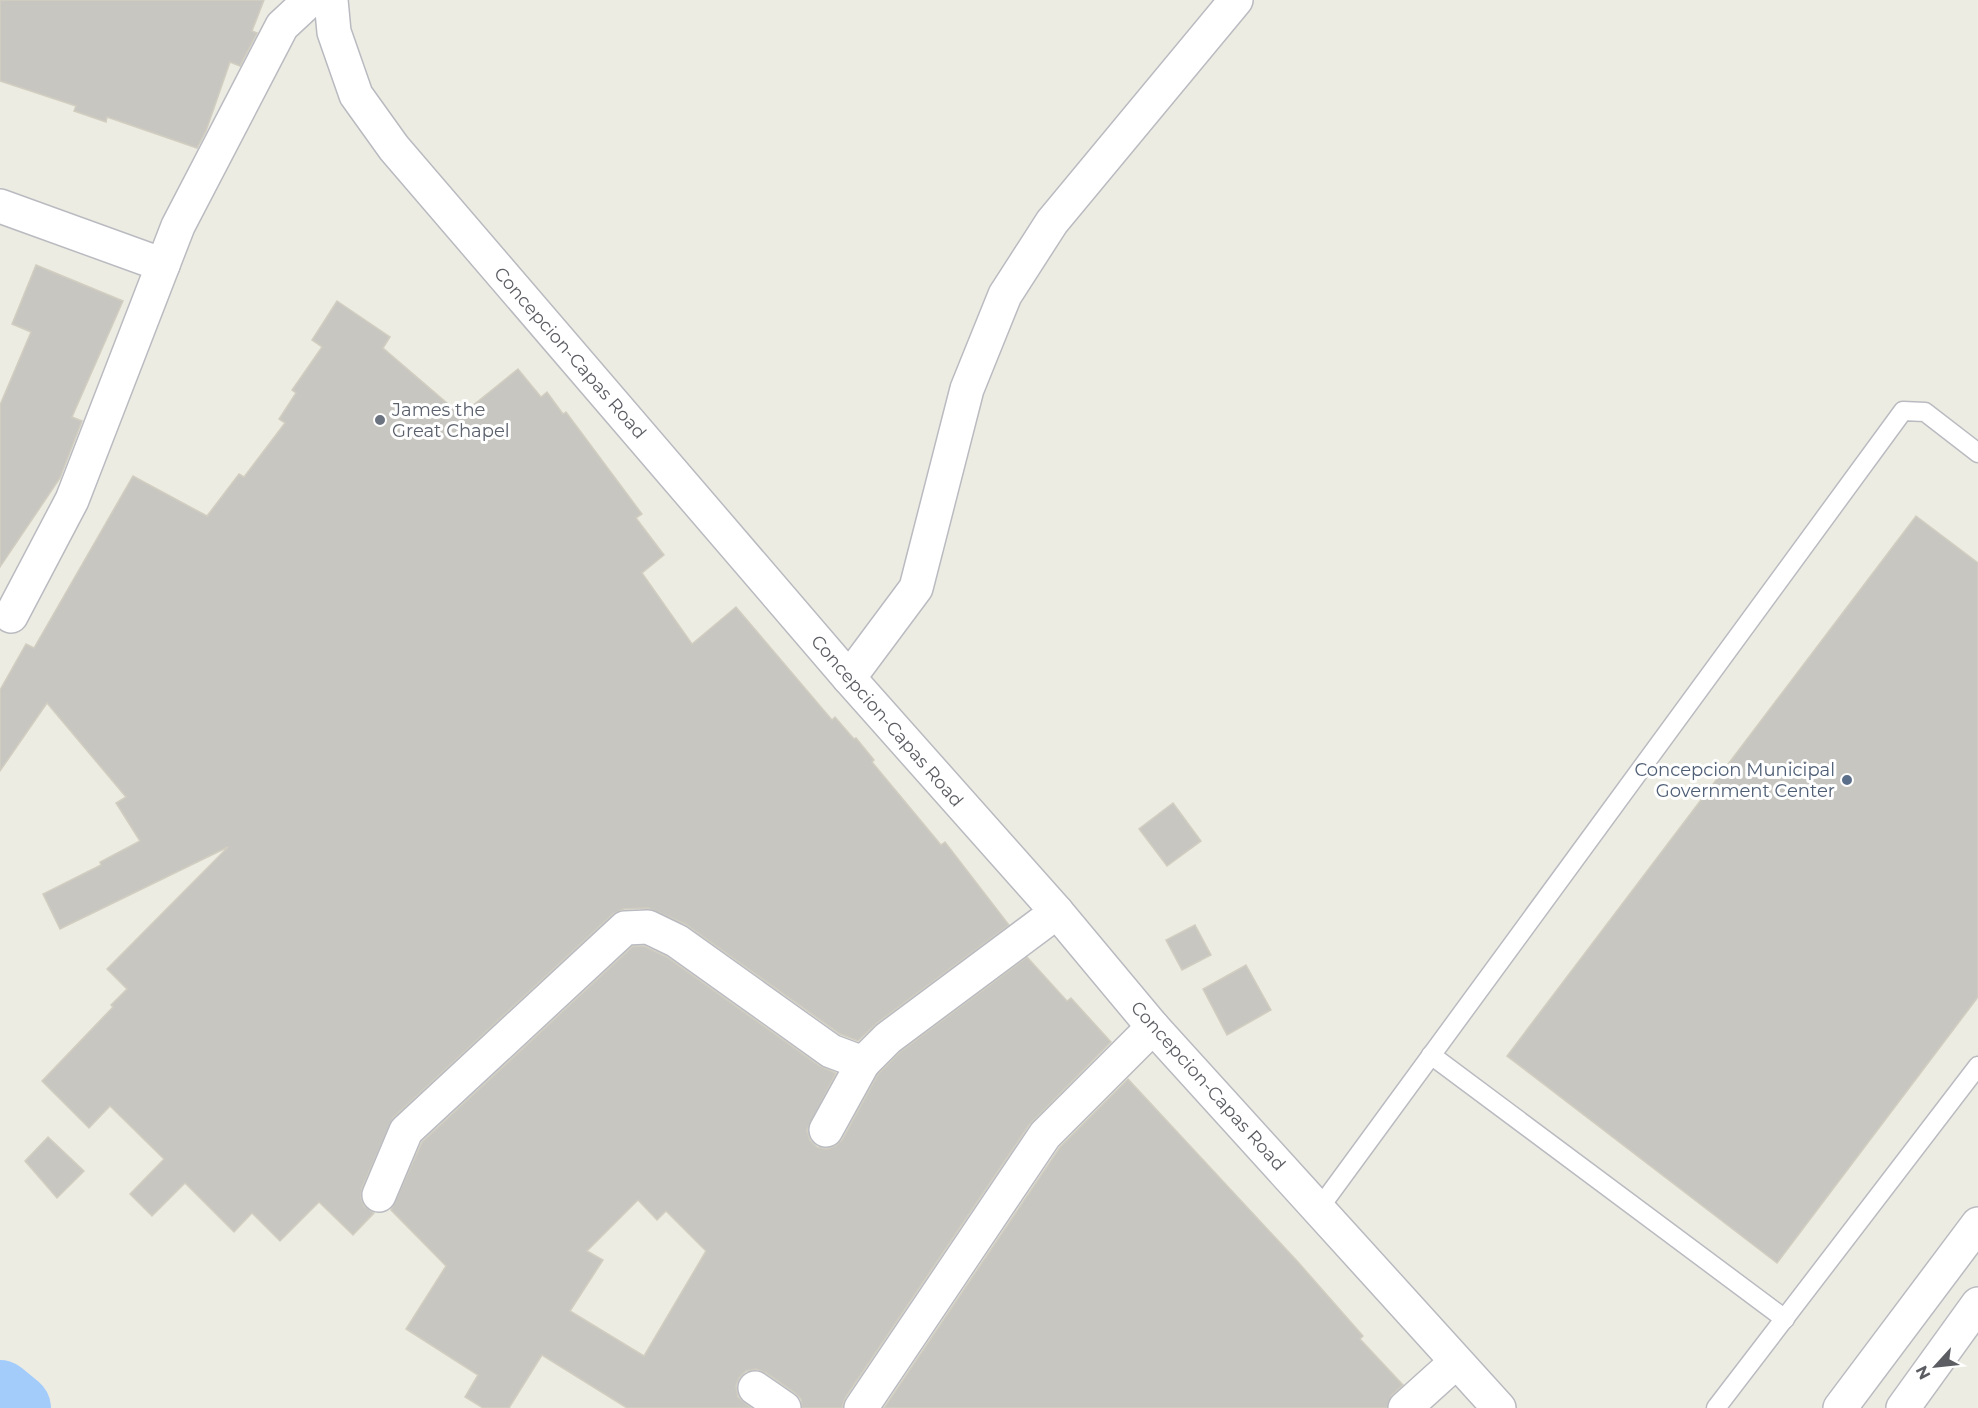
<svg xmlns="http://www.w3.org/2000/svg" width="1978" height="1408" font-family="Montserrat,sans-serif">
<rect width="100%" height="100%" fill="#edece2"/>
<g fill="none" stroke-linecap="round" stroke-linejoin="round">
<!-- river -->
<path stroke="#a4ccfb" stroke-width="68" d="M 0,1394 L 17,1408"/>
</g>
<!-- building -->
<g fill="#c8c6c0" stroke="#d1cec1" stroke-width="1.5" fill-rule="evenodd">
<path d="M 0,0 L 264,0 L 252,31 L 257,33 L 255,37 L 240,66 L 230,62 L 206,131 L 197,148 L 107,117 L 106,122 L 74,111 L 76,106 L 0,81 Z"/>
<path d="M 36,265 L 123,301 L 72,417 L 82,421 L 60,478 L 0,567 L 0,405 L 31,332 L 12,324 Z"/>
<path d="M 337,301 L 390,337 L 383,348 L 461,415 L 518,369 L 541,397 L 547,392 L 563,414 L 566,412 L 642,514 L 636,518 L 664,555 L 642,573 L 692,644 L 736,607 L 832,720 L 835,717 L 854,739 L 856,738 L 874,760 L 872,762 L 941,845 L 945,842 L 1009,925 L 877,1023 L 858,1041 L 840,1034 L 685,924 L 648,908 L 624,909 L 613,914 L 393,1118 L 362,1188 L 361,1198 L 364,1206 L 374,1213 L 353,1235 L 319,1202 L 280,1241 L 252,1213 L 234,1232 L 185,1183 L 152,1216 L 130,1194 L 164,1159 L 110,1106 L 89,1128 L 42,1081 L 113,1007 L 111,1005 L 127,989 L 107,969 L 228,847 L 60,929 L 43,894 L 101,865 L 100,862 L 140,841 L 116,803 L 126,797 L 47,703 L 0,771 L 0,690 L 26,644 L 34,648 L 133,476 L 207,516 L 239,474 L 244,477 L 285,423 L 279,419 L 296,393 L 292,390 L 322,347 L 312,340 Z"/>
<path d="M 1916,516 L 1978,563 L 1978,997 L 1777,1263 L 1507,1056 Z"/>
<path d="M 1173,803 L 1201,841 L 1167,866 L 1139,829 Z"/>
<path d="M 1195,925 L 1211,955 L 1182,970 L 1166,940 Z"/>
<path d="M 633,946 L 644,946 L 667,957 L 820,1066 L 836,1073 L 807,1130 L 810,1140 L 817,1147 L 826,1149 L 835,1146 L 842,1140 L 878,1074 L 900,1052 L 1027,957 L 1067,1001 L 1071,998 L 1111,1042 L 1029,1125 L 845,1398 L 842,1408 L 802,1408 L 801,1399 L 795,1393 L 766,1373 L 756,1369 L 746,1371 L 739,1378 L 736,1386 L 738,1397 L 751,1408 L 627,1408 L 542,1355 L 509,1408 L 483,1408 L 465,1397 L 478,1375 L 406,1329 L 446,1266 L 391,1210 L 422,1142 ZM 638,1200 L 657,1220 L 666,1211 L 706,1251 L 644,1356 L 570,1311 L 603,1260 L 587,1251 Z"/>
<path d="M 1246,965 L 1271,1010 L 1227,1035 L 1203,989 Z"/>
<path d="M 1128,1079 L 1298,1262 L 1363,1336 L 1360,1339 L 1403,1385 L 1392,1395 L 1387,1408 L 884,1408 L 1060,1147 Z"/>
<path d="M 48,1137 L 84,1171 L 57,1198 L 25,1161 Z"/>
</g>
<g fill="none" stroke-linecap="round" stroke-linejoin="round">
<!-- lane casing -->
<g stroke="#babbc1" stroke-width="21">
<g id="lane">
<path d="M 1431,1055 L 1785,1319"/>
<path d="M 1318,1210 L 1903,411 L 1925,412 L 1978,453"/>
<path d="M 1716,1408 L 1978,1066"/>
</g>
</g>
<!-- street casing -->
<g stroke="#babbc1" stroke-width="36">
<g id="street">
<path d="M 0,206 L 163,265"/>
<path d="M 11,616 L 72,500 L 178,226 L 282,26 L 310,0"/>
<path d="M 849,678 L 916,588 L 967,389 L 1005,295 L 1052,222 L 1236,0"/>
<path d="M 826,1130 L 863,1063"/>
<path d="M 379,1195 L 406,1131 L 625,928 L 648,927 L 677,941 L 831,1051 L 863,1063 L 888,1038 L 1057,912"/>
<path d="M 755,1388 L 784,1408"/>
<path d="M 861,1408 L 1045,1135 L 1153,1027"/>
<path d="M 1405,1408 L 1456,1362"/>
<path d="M 1840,1408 L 1978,1224"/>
<path d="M 1903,1408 L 1978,1304"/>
</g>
</g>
<!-- secondary casing -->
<g stroke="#b8bac0" stroke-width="36">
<path id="secondary" d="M 331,0 L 334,32 L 356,95 L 394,148 L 849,678 L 1057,912 L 1153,1027 L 1499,1408"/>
</g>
<!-- lane -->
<use href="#lane" stroke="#fff" stroke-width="18"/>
<!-- street -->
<use href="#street" stroke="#fff" stroke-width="33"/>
<!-- secondary -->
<use href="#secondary" stroke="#fff" stroke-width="33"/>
</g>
<!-- markers -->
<circle fill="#6b7280" stroke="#fff" stroke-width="2" cx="380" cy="420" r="6"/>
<circle fill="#5c6f8a" stroke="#fff" stroke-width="2" cx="1847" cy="780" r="6"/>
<g text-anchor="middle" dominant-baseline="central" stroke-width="6" stroke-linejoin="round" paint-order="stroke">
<!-- street labels -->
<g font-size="18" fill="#5b5d63" stroke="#fff">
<text transform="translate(570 353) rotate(49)">Concepcion-Capas Road</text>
<text transform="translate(887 721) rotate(49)">Concepcion-Capas Road</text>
<text transform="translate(1208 1086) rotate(48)">Concepcion-Capas Road</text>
</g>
<!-- worship labels -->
<g font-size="18" fill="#5b616d" stroke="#fff" text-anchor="start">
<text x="392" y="410">James the<tspan x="392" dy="21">Great Chapel</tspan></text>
</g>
<!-- service labels -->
<g font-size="18" fill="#4e5e75" stroke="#fff" text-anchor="end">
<text x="1835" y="770">Concepcion Municipal<tspan x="1835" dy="21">Government Center</tspan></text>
</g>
</g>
<!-- north arrow -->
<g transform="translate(1936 1366) rotate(243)" stroke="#ffffff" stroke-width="4.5" paint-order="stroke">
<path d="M0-4.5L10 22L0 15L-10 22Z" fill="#5b5d63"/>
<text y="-9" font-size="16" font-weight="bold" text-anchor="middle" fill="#5b5d63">N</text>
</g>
</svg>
